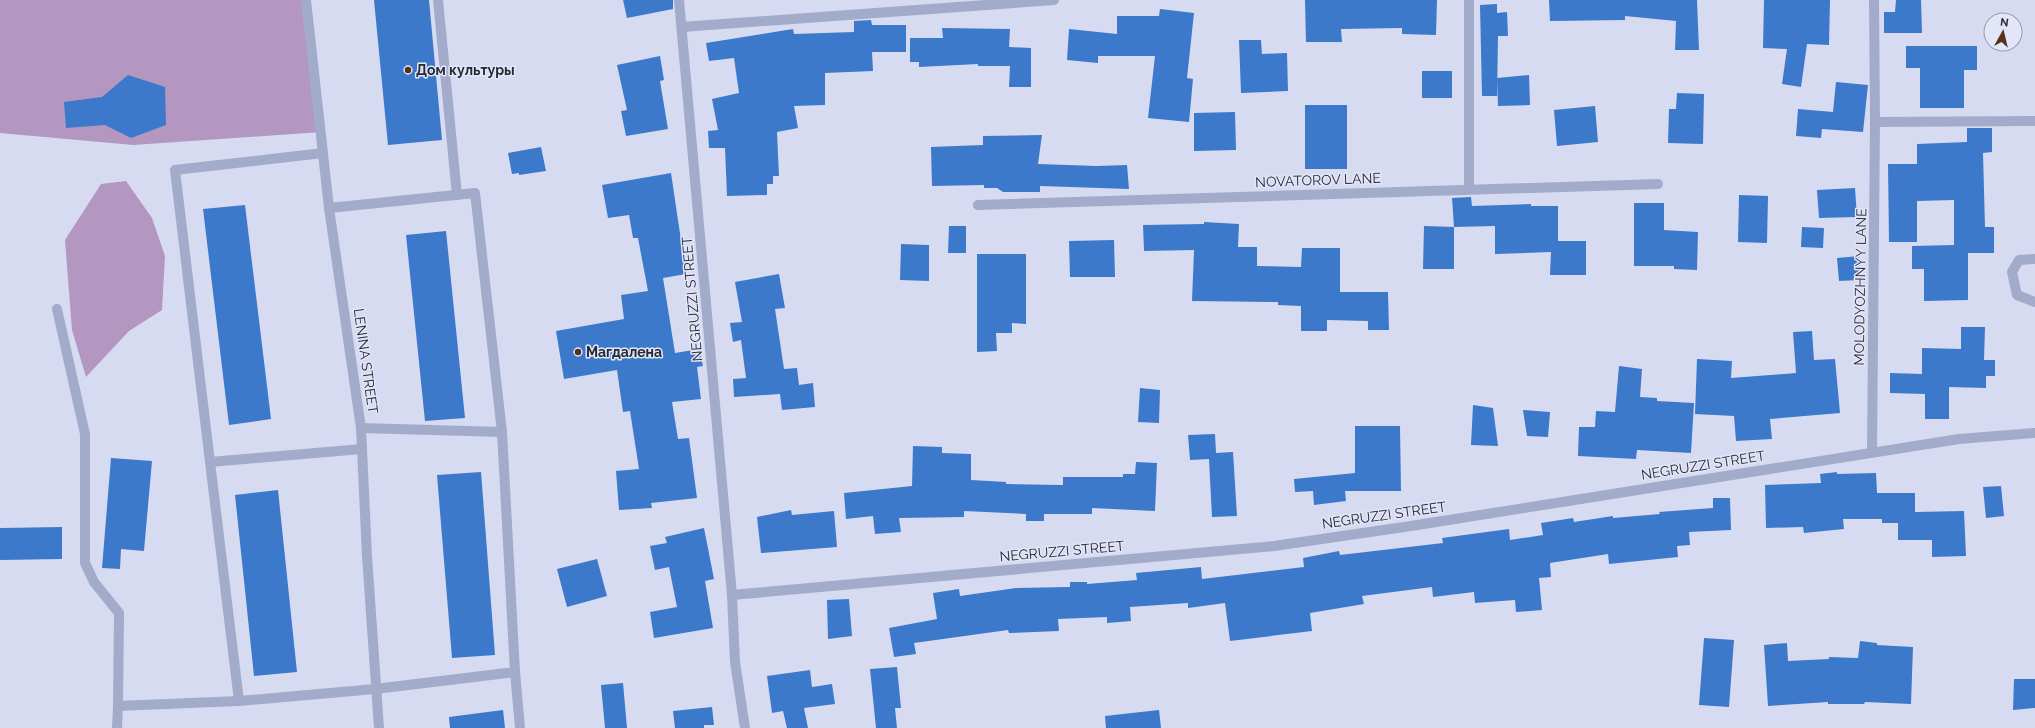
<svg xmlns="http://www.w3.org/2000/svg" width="2035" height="728" font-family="Raleway,sans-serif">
<rect width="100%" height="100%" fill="#d7dbf2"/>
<!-- green -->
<g fill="#b397c1">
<path d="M 0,0 L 306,0 L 321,132 L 133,145 L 0,133 Z"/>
<path d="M 126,181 L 152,218 L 165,256 L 162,310 L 129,331 L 86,377 L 72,330 L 65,240 L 101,184 Z"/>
</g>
<!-- building -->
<g fill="#3c79ca">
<path d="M 374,0 L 429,0 L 442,140 L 388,145 Z"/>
<path d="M 623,0 L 673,0 L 673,9 L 627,18 Z"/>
<path d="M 1305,0 L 1437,0 L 1436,35 L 1402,34 L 1402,28 L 1341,29 L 1342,42 L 1306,42 Z"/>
<path d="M 1549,0 L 1697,0 L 1699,50 L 1675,50 L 1676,21 L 1625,16 L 1625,20 L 1550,21 Z"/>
<path d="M 1764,0 L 1830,0 L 1829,45 L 1807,44 L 1801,87 L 1782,84 L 1787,49 L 1763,48 Z"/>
<path d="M 1896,0 L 1921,0 L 1922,33 L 1884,33 L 1884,12 L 1895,12 Z"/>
<path d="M 1497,4 L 1497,13 L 1507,12 L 1508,36 L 1498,36 L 1497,96 L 1482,96 L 1480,5 Z"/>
<path d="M 1160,9 L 1194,13 L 1187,78 L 1193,79 L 1189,122 L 1148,118 L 1155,56 L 1098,56 L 1098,63 L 1067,60 L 1069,29 L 1117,34 L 1117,16 L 1159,16 Z"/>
<path d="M 871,20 L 872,25 L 906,25 L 906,52 L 872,52 L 873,71 L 825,73 L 825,105 L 794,106 L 798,128 L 777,132 L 779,176 L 773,176 L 773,184 L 767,184 L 767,195 L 727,196 L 725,148 L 709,148 L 708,131 L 718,130 L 712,99 L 739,93 L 734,58 L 709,61 L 706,43 L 793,29 L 794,34 L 854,32 L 854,21 Z"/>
<path d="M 942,28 L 1010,29 L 1009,47 L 1031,48 L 1031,87 L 1009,87 L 1010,66 L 978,66 L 978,64 L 919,67 L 919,62 L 910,62 L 910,38 L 943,38 Z"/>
<path d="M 1239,40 L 1261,40 L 1262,54 L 1287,53 L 1288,91 L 1241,93 Z"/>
<path d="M 1906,46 L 1977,46 L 1977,70 L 1964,70 L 1964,108 L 1920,108 L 1920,68 L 1906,68 Z"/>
<path d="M 660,56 L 664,80 L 660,81 L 668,129 L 626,136 L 621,111 L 627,110 L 617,65 Z"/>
<rect x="1422" y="71" width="30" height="27"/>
<path d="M 128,75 L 165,87 L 166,125 L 131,138 L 105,125 L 66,128 L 64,102 L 102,97 Z"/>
<path d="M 1529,75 L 1530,105 L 1498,106 L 1497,78 Z"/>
<path d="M 1836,82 L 1868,85 L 1863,132 L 1822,129 L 1821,138 L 1796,136 L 1798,109 L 1833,112 Z"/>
<path d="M 1677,93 L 1704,94 L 1703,144 L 1668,143 L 1669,109 L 1676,109 Z"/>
<rect x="1305" y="105" width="42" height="64"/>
<path d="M 1595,106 L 1598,142 L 1557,146 L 1554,110 Z"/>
<path d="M 1235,112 L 1236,150 L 1194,151 L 1194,113 Z"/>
<path d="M 1967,128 L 1992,128 L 1992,152 L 1983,153 L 1985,227 L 1994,227 L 1994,253 L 1968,253 L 1968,300 L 1924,301 L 1924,269 L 1912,269 L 1912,246 L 1954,245 L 1954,200 L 1917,201 L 1917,242 L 1889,242 L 1888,164 L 1917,164 L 1917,144 L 1967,142 Z"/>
<path d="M 1042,135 L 1038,164 L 1097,166 L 1127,165 L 1129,189 L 1040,186 L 1040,192 L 1003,192 L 997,188 L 984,188 L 984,185 L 932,186 L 931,147 L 983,145 L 983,136 Z"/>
<path d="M 541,147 L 546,171 L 519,175 L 519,173 L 512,174 L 508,153 Z"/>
<path d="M 671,173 L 686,274 L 663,278 L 675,353 L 699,349 L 703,366 L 697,367 L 701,399 L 672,402 L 678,439 L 689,438 L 697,498 L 651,503 L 652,508 L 619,510 L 616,471 L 639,469 L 630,411 L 623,412 L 617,370 L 564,379 L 556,331 L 624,319 L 621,295 L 648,291 L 638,238 L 633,238 L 629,215 L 608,218 L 602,185 Z"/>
<path d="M 1855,188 L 1857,217 L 1819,218 L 1817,190 Z"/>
<path d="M 1739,195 L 1768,196 L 1767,243 L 1738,242 Z"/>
<path d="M 1471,197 L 1472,206 L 1531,204 L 1531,206 L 1558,206 L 1558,241 L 1586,241 L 1586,275 L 1550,275 L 1551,252 L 1495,254 L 1495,226 L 1454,227 L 1452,198 Z"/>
<path d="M 1634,203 L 1664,203 L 1664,230 L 1698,232 L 1697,270 L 1674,269 L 1674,266 L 1634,266 Z"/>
<path d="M 245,205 L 271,419 L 229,425 L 203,209 Z"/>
<path d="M 1204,222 L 1239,224 L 1238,247 L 1257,247 L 1257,266 L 1301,267 L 1302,248 L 1340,248 L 1340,292 L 1388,292 L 1389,330 L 1368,330 L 1368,321 L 1327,320 L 1327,331 L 1301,331 L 1301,306 L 1278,305 L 1278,302 L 1192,301 L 1194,250 L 1144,251 L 1143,225 L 1204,224 Z"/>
<path d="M 949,226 L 966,226 L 966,253 L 948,253 Z"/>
<path d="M 1424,226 L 1454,227 L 1454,269 L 1423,269 Z"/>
<path d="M 1802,227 L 1824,228 L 1823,248 L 1801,247 Z"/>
<path d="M 446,231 L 465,418 L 425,421 L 406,235 Z"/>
<path d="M 1114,240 L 1115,277 L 1070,277 L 1069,241 Z"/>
<path d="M 901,244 L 929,245 L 929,281 L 900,280 Z"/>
<path d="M 977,254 L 1026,254 L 1026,324 L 1012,323 L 1012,333 L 996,333 L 997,351 L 977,352 Z"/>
<path d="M 1859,256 L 1860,280 L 1839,281 L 1837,258 Z"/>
<path d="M 779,274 L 785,308 L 775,309 L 784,369 L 797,368 L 799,385 L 813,383 L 815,407 L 782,410 L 780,394 L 734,397 L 733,379 L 746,378 L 741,340 L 733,342 L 730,323 L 742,322 L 735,282 Z"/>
<path d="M 1961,327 L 1985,327 L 1984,360 L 1995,360 L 1995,376 L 1986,376 L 1986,388 L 1949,387 L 1949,419 L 1925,419 L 1925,394 L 1890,393 L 1890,373 L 1922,374 L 1922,348 L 1961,349 Z"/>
<path d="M 1812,331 L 1814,360 L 1835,359 L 1840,413 L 1770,419 L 1772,439 L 1736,441 L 1734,416 L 1695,414 L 1697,359 L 1732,361 L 1731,378 L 1796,373 L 1793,332 Z"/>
<path d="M 1619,366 L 1642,369 L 1640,397 L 1657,398 L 1657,401 L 1694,403 L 1691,453 L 1637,450 L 1636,459 L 1578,456 L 1579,427 L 1595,427 L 1596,411 L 1615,412 Z"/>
<path d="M 1140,388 L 1160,390 L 1159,423 L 1138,422 Z"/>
<path d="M 1473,405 L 1493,408 L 1498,446 L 1471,445 Z"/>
<path d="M 1523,410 L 1550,412 L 1548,437 L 1527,436 Z"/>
<path d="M 1355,426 L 1400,426 L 1401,491 L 1345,491 L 1346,501 L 1314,505 L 1313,491 L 1295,492 L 1294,479 L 1355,473 Z"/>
<path d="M 1215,434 L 1216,453 L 1233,452 L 1237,516 L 1212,517 L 1209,459 L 1190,460 L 1188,435 Z"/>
<path d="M 913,446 L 942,447 L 942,453 L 971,454 L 971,480 L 1006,482 L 1006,484 L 1063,485 L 1063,477 L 1123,477 L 1123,474 L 1135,474 L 1136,462 L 1157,463 L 1155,511 L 1092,508 L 1092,514 L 1044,514 L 1044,521 L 1026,521 L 1026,514 L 964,511 L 964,517 L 899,518 L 901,532 L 875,534 L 873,516 L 846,519 L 844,493 L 912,486 Z"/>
<path d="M 111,458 L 152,461 L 144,551 L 121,549 L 120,569 L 102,568 Z"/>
<path d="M 481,472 L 495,655 L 452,658 L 437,475 Z"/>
<path d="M 1837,472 L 1837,474 L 1876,473 L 1877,493 L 1915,493 L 1915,512 L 1964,511 L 1966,556 L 1932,557 L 1932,540 L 1898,540 L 1898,523 L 1882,523 L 1882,519 L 1843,519 L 1844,529 L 1804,533 L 1803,527 L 1766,528 L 1765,485 L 1821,483 L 1820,474 Z"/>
<path d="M 2001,486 L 2004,516 L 1986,518 L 1983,487 Z"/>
<path d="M 278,490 L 297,672 L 254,676 L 235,495 Z"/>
<path d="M 1713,498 L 1730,498 L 1731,530 L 1689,532 L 1690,545 L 1677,546 L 1678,557 L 1609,564 L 1608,554 L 1550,563 L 1551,577 L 1539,578 L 1542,610 L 1516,612 L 1515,600 L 1475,603 L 1474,592 L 1433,597 L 1432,587 L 1362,596 L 1364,604 L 1310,613 L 1312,631 L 1230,641 L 1225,603 L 1188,608 L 1188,603 L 1130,607 L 1131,621 L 1107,623 L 1107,617 L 1058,619 L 1059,631 L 1009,633 L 1008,630 L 914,643 L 916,654 L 894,657 L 889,628 L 937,619 L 933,593 L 959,589 L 960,596 L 1016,588 L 1070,587 L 1070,582 L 1087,582 L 1087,584 L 1137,580 L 1136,573 L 1201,567 L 1202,579 L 1304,567 L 1303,558 L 1339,551 L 1340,555 L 1443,543 L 1442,538 L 1509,529 L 1510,540 L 1543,535 L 1541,523 L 1573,518 L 1574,522 L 1613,516 L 1613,518 L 1660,514 L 1659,512 L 1713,508 Z"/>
<path d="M 791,510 L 792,515 L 834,511 L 837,547 L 761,553 L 757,517 Z"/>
<path d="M 62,527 L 62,559 L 0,560 L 0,528 Z"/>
<path d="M 704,528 L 714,579 L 705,581 L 713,628 L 654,638 L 650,612 L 677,607 L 669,567 L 655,570 L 650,546 L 667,543 L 665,537 Z"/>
<path d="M 597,559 L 607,596 L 567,607 L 557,569 Z"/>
<path d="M 849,599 L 852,636 L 828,639 L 827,600 Z"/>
<path d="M 1704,638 L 1734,640 L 1729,707 L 1699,705 Z"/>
<path d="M 1860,641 L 1877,643 L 1877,645 L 1913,647 L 1911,704 L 1865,702 L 1864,704 L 1828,704 L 1828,702 L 1768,706 L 1764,645 L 1787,643 L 1788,661 L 1829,659 L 1829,657 L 1858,658 Z"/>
<path d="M 897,667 L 901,708 L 895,708 L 897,728 L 876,728 L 870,669 Z"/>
<path d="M 810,670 L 812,687 L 832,684 L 835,704 L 804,708 L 808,728 L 787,728 L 783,711 L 772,713 L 767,676 Z"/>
<path d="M 2014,679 L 2035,679 L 2035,708 L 2013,710 Z"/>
<path d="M 623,683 L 627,728 L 605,728 L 601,685 Z"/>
<path d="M 712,707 L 714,725 L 704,725 L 704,728 L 675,728 L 673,711 Z"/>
<path d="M 503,710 L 505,728 L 450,728 L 449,717 Z"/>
<path d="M 1159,710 L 1161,728 L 1106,728 L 1105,716 Z"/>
</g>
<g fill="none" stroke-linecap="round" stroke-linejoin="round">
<!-- lane -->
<g stroke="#a3abca" stroke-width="10">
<path d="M 438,0 L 457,195"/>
<path d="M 1469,0 L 1469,189"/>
<path d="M 323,153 L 175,170 L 210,462 L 362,449"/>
<path d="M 978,205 L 1658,184"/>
<path d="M 329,208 L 475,193 L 502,432 L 515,672 L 375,689"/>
<path d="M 2035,259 L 2019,260 L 2012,272 L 2017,295 L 2035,302"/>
<path d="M 361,428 L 502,432"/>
<path d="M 210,462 L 239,701"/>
<path d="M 515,672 L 520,728"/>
</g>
<!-- street -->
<g stroke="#a3abca" stroke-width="10">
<path d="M 306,0 L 329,208 L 361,428 L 367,556 L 379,728"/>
<path d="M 679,0 L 732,595 L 735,662 L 745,728"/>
<path d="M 682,27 L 1054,0"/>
<path d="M 1875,122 L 2035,121"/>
<path d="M 57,309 L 85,434 L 85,563 L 94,582 L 119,613 L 118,706 L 239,701 L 375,689"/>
<path d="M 1872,452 L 1875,122 L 1874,0"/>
<path d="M 732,595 L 1274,546 L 1411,526 L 1959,439 L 2035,433"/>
<path d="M 117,728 L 118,706"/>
</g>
</g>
<!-- markers -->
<g fill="#57321a" stroke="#e3e6f9" stroke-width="1.5">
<circle cx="408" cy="70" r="4"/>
<circle cx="578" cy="352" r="4"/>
</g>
<g text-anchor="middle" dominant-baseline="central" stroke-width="3" stroke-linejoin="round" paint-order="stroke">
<!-- poi labels -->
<g font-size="14" font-weight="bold" fill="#252a34" stroke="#e3e6f9" text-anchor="start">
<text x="416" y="70">Дом культуры</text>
<text x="586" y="352">Магдалена</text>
</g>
<!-- street labels -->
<g font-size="14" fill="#252a34" stroke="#e3e6f9">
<text transform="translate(1318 180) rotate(-2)">NOVATOROV LANE</text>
<text transform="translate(1860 287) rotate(-89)">MOLODYOZHNYY LANE</text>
<text transform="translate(692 299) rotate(-95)">NEGRUZZI STREET</text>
<text transform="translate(366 361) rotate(82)">LENINA STREET</text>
<text transform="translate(1703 465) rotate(-9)">NEGRUZZI STREET</text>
<text transform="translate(1384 515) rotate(-8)">NEGRUZZI STREET</text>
<text transform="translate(1062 551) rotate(-5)">NEGRUZZI STREET</text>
</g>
</g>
<!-- north arrow -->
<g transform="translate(2003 32) rotate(8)"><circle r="19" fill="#e3e6f9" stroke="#979baa"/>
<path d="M0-3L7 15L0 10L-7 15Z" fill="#57321a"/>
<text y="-6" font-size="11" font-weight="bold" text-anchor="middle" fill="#252a34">N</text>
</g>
</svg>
